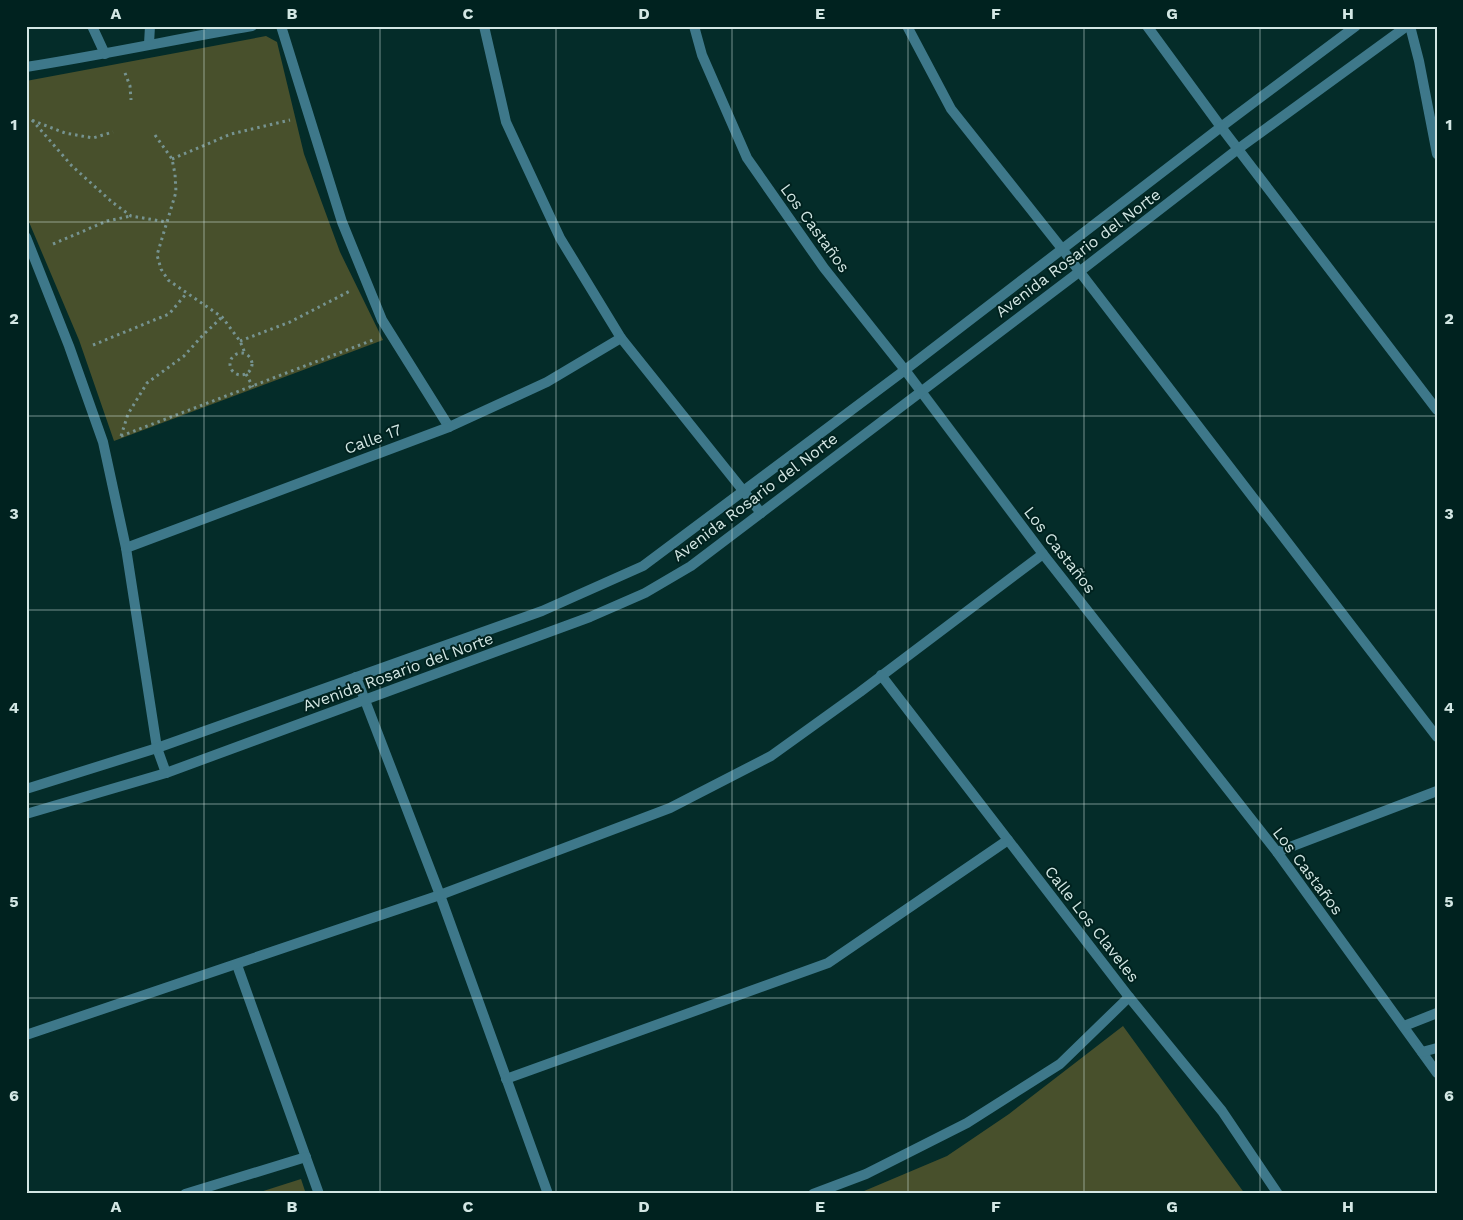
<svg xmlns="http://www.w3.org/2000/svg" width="1463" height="1220" font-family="'Work Sans',sans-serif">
<rect width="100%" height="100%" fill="#042c29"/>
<!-- green -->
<g fill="#48502c">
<path d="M 266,36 L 277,42 L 304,154 L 340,252 L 383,340 L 114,441 L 79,340 L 26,215 L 26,81 Z"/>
<path d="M 1123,1026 L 1245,1194 L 857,1194 L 947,1156 L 1009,1114 Z"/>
<path d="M 301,1179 L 306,1194 L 254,1194 Z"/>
</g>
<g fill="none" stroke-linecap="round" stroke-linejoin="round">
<!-- path -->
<g stroke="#769390" stroke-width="3" stroke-dasharray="2.5 4" stroke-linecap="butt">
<path d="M 125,73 L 130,86 L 131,100"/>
<path d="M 26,118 L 65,133 L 93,138 L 113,132"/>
<path d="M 32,120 L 72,166 L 112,202 L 131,216 L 167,222"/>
<path d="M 155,135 L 172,159 L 175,174 L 176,192 L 157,255 L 161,269 L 168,280 L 222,317 L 240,341 L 245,353"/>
<path d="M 172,159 L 231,134 L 290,120"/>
<path d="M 53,244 L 107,221 L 131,216"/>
<path d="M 240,341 L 290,322 L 350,291"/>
<path d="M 93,345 L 169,314 L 186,294"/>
<circle cx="241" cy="364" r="11"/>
<path d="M 246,374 L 253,387"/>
<path d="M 121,436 L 373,340"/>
<path d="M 121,436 L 128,414 L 147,383 L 184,356 L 203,335 L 222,317"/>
</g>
<!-- minor -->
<g stroke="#3e788a" stroke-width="10">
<path d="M 92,26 L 105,54"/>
<path d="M 281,26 L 342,222 L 382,320 L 449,427"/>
<path d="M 484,26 L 506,122 L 560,238 L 621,338 L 761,513"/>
<path d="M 694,26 L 702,55 L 747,158 L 824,268 L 905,370 L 1043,554 L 1277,852 L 1437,1073"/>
<path d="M 907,26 L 951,109 L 1063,250 L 1437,737"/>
<path d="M 1147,26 L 1221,127 L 1437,410"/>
<path d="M 1410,26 L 1419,61 L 1437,154"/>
<path d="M 149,44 L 150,26"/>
<path d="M 26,237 L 69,346 L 103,442 L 126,548 L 157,748 L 166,773"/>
<path d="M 126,548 L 449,427 L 547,382 L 621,338"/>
<path d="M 881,675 L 1129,997 L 1222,1111 L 1278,1194"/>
<path d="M 356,677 L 440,895 L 548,1194"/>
<path d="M 1277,852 L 1437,791"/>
<path d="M 237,965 L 319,1194"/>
<path d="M 1404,1026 L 1437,1013"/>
<path d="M 26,1035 L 440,895 L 670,808 L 771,756 L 860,692 L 1043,554"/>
<path d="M 1422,1052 L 1437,1048"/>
<path d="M 506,1079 L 828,963 L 1008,840"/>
<path d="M 185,1194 L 306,1157"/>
<path d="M 813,1194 L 866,1174 L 967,1123 L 1060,1064 L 1129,997"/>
</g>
<!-- tertiary -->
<g stroke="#3e788a" stroke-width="10">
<path d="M 26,67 C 102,55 177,39 252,26"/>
<path d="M 26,789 L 157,748 L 542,611 L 643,566 L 905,370 L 1221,127 L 1356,26"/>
<path d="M 26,814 L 166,773 L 590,617 L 645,593 L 691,566 L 1079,272 L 1238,149 L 1407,26"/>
</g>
</g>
<!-- grid -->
<path fill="none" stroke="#d3e7e4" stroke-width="1" stroke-opacity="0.55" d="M 204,26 L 204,1194M 380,26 L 380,1194M 556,26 L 556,1194M 732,26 L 732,1194M 908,26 L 908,1194M 1084,26 L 1084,1194M 1260,26 L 1260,1194M 26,222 L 1437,222M 26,416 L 1437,416M 26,610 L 1437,610M 26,804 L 1437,804M 26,998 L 1437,998"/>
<g text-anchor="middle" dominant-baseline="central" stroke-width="4" stroke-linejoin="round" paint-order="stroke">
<!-- street labels -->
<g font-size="16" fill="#d3e7e4" stroke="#00221f">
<text transform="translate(815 228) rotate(54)">Los Castaños</text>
<text transform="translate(1078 253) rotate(-37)">Avenida Rosario del Norte</text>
<text transform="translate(373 439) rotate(-20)">Calle 17</text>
<text transform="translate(755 497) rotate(-37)">Avenida Rosario del Norte</text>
<text transform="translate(1060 550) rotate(52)">Los Castaños</text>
<text transform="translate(398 672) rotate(-20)">Avenida Rosario del Norte</text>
<text transform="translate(1308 871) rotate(53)">Los Castaños</text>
<text transform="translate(1092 924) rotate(52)">Calle Los Claveles</text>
</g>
</g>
<!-- border -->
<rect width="1463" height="1220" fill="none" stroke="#00221f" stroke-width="55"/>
<rect x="28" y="28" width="1408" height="1164" fill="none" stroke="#d3e7e4" stroke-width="2"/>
<g font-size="16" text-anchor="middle" font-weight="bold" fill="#d3e7e4">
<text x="116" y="19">A</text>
<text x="292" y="19">B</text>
<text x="468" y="19">C</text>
<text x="644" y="19">D</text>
<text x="820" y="19">E</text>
<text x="996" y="19">F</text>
<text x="1172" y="19">G</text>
<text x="1348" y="19">H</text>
<text x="14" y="130">1</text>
<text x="1449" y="130">1</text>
<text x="14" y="324">2</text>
<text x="1449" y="324">2</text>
<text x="14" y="519">3</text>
<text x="1449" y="519">3</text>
<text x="14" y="713">4</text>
<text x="1449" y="713">4</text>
<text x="14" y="907">5</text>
<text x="1449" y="907">5</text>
<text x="14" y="1101">6</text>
<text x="1449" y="1101">6</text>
<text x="116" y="1212">A</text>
<text x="292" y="1212">B</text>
<text x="468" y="1212">C</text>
<text x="644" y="1212">D</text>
<text x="820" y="1212">E</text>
<text x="996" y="1212">F</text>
<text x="1172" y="1212">G</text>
<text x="1348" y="1212">H</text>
</g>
</svg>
